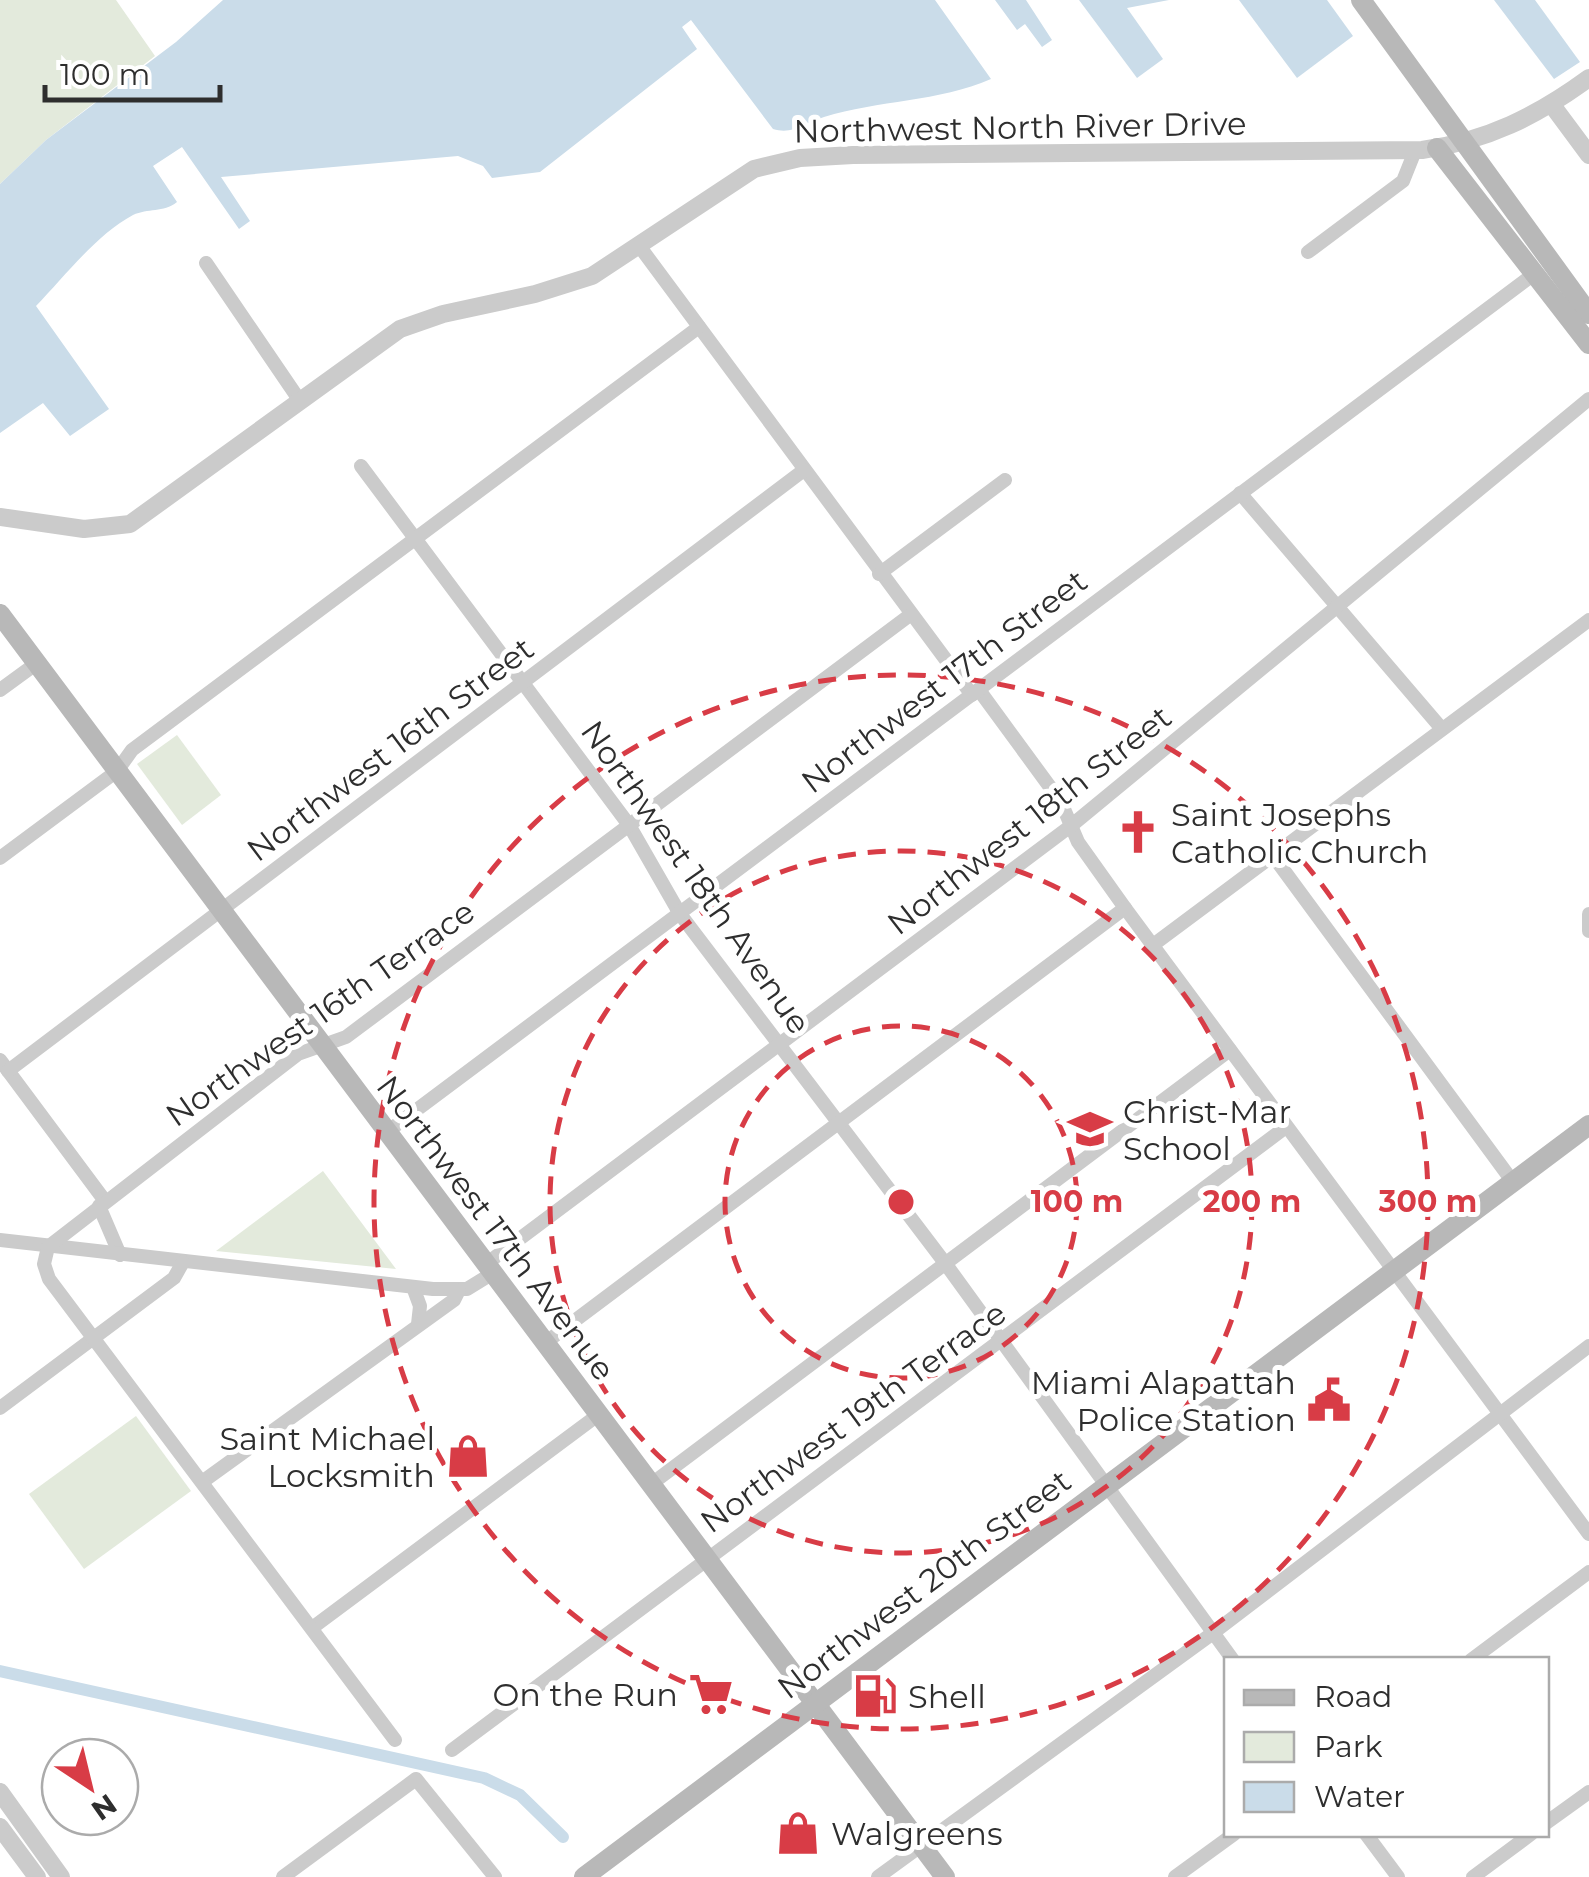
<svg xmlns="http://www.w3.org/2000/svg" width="1589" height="1877" font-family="Montserrat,sans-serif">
<rect width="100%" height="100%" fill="#fff"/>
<!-- green -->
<g fill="#e3eadc">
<path d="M 0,0 L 116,0 L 155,56 L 46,140 L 0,184 Z"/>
<path d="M 177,735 L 221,795 L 182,825 L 137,764 Z"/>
<path d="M 323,1171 L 396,1269 L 216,1251 Z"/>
<path d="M 136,1416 L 191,1491 L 84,1569 L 29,1494 Z"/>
</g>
<!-- water -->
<g fill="#cadce9">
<path d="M 223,0 L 935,0 L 991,79 C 939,102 878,100 824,117 C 805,123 793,135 773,129 L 691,20 L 682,27 L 697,49 L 540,172 L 492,178 L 483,166 L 458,156 L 221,177 L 250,221 L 239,229 L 182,147 L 153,166 L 177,202 C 163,213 148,208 133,215 C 96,235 65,276 36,306 L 109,409 L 70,436 L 43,403 L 0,433 L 0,184 L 46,140 L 176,42 Z"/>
<path d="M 995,0 L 1026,0 L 1052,40 L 1042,47 L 1025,24 L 1017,30 Z"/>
<path d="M 1079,0 L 1169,0 L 1127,8 L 1163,59 L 1137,78 Z"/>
<path d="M 1239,0 L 1327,0 L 1353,36 L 1297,78 Z"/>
<path d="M 1494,0 L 1535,0 L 1580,62 L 1554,79 Z"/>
</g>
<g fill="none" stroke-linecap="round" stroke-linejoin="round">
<!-- canal -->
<path stroke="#cadce9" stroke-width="12" d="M 0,1671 L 484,1778 L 520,1795 L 563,1837"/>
<!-- minor -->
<g stroke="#cbcbcb" stroke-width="14">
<path d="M 640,247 L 972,695"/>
<path d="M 1308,252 L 1403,181 L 1415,151"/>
<path d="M 206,263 L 300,401"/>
<path d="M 361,466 L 629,825 L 680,914 L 945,1263 L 1233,1660"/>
<path d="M 1240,493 L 1442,729"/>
<path d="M 879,574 L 1005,480"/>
<path d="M 0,690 L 37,663"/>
<path d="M 979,690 L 1061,802 L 1078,842 L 1125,908 L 1589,1534"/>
<path d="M 1274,857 L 1513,1182"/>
<path d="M 0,858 L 117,771 L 132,750 L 699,327"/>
<path d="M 1589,914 L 1589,931"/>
<path d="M 1153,945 L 1589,620"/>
<path d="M 0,1060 L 105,1201"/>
<path d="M 8,1071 L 804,470"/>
<path d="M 387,1132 L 1534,274"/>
<path d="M 99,1206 L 120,1255"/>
<path d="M 0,1240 L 433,1289 L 467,1289 L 493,1273"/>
<path d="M 486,1264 L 1072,825 L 1589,399"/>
<path d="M 413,1287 L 420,1306 L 418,1324"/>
<path d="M 545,1343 L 1125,908"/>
<path d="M 0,1408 L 174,1278 L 183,1262"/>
<path d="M 202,1482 L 454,1300 L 459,1290"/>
<path d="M 650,1485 L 1230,1050"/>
<path d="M 312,1628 L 598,1415"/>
<path d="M 1471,1660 L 1589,1572"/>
<path d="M 395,1740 L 49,1279 L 44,1264 L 48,1247 L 298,1054 L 346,1037 L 910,615"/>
<path d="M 452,1750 L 1286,1127"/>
<path d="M 1546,1823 L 1589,1792"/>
<path d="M 1366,1834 L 1398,1877"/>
<path d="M 283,1877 L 416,1779 L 495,1877"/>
<path d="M 878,1877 L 1213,1633 L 1589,1346"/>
<path d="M 1175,1877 L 1234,1834"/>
<path d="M 1473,1877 L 1531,1834"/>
</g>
<!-- tertiary -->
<g stroke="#cbcbcb" stroke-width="18">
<path d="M 1552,105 L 1589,155"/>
<path d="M 0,517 L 84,529 L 130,524 L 400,329 L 443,314 L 535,294 L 592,276 L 754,169 L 800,158 L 853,155 L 1422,150 C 1487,141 1537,116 1589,78"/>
<path d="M 0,1792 L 61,1877"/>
<path d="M 0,1827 L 37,1877"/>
</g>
<!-- secondary -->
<g stroke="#b8b8b8" stroke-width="20">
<path d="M 1361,0 L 1589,314"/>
<path d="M 1437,148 L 1589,344"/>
<path d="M 0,614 L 945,1877"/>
<path d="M 584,1877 L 1589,1125"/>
</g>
</g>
<!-- distance rings -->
<g fill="none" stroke="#d83c46" stroke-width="5" stroke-dasharray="18 12">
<circle cx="901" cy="1202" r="176"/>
<circle cx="901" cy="1202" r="351"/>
<circle cx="901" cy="1202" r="527"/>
</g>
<!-- icons -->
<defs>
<g id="church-bare" transform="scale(3.45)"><path d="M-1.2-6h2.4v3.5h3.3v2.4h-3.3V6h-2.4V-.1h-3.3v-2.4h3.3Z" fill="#d83c46" stroke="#fff" stroke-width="2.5" paint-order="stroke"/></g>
<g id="school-bare" transform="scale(3.45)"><path d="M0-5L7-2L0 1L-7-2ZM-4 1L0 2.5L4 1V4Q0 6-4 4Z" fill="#d83c46" stroke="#fff" stroke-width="2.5" paint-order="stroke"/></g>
<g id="civic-bare" transform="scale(3.45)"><path d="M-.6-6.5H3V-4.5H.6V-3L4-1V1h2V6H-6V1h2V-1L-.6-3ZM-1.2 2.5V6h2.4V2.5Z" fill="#d83c46" stroke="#fff" stroke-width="2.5" paint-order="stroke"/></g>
<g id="shop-bare" transform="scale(3.45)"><path d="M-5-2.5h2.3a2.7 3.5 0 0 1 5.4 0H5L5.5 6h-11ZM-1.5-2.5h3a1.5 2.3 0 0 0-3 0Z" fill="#d83c46" stroke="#fff" stroke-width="2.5" paint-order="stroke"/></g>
<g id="supermarket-bare" transform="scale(3.45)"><path d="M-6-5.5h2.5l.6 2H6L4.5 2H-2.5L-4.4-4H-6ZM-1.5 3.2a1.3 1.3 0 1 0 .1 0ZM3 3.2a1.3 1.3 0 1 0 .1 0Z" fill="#d83c46" stroke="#fff" stroke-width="2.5" paint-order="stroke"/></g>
<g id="fuel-bare" transform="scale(3.45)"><path d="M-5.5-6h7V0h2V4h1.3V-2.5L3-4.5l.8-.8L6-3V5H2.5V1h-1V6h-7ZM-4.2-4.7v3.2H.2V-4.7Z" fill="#d83c46" stroke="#fff" stroke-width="2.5" paint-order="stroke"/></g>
</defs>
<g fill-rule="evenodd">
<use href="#church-bare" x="1138" y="832"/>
<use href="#school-bare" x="1090" y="1129"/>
<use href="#civic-bare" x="1329" y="1400"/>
<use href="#shop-bare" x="468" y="1456"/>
<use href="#supermarket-bare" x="711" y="1694"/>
<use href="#fuel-bare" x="875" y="1696"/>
<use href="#shop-bare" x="798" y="1833"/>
</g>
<g text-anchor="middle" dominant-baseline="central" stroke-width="10" stroke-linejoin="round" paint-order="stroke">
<!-- street labels -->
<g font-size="32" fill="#2e2e2e" stroke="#fff">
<text transform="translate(1020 127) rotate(-1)">Northwest North River Drive</text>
<text transform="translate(944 681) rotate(-37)">Northwest 17th Street</text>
<text transform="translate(390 749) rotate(-37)">Northwest 16th Street</text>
<text transform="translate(1029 820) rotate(-38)">Northwest 18th Street</text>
<text transform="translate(696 877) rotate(55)">Northwest 18th Avenue</text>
<text transform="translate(320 1013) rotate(-35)">Northwest 16th Terrace</text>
<text transform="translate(496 1228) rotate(53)">Northwest 17th Avenue</text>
<text transform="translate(853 1417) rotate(-36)">Northwest 19th Terrace</text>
<text transform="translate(924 1584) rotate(-37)">Northwest 20th Street</text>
</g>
<!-- poi labels -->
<g font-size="32" fill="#2e2e2e" stroke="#fff" text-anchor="start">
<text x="1171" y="814">Saint Josephs<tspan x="1171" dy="37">Catholic Church</tspan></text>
<text x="1123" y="1111">Christ-Mar<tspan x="1123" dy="37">School</tspan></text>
<text x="1296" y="1382" text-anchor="end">Miami Alapattah<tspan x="1296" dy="37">Police Station</tspan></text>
<text x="435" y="1438" text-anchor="end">Saint Michael<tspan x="435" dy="37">Locksmith</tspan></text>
<text x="678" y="1694" text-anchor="end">On the Run</text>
<text x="908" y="1696">Shell</text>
<text x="831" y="1833">Walgreens</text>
</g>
</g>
<circle cx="901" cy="1202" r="15" fill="#d83c46" stroke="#fff" stroke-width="5"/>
<g font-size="30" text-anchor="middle" font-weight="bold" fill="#d83c46" stroke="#fff" stroke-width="10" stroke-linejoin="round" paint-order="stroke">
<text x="1077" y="1212">100 m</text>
<text x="1252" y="1212">200 m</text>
<text x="1428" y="1212">300 m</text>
</g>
<!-- legend -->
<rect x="1224" y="1657" width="325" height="180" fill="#ffffff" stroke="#ababab" stroke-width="2.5"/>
<rect x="1244" y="1690" width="50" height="15" fill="#b8b8b8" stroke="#ababab" stroke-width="2.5"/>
<text x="1314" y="1707" font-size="30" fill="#2e2e2e">Road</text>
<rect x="1244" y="1732" width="50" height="30" fill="#e3eadc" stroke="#ababab" stroke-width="2.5"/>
<text x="1314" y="1757" font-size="30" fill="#2e2e2e">Park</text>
<rect x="1244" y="1782" width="50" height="30" fill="#cadce9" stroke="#ababab" stroke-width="2.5"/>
<text x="1314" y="1807" font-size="30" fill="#2e2e2e">Water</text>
<!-- north arrow -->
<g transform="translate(90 1787) rotate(145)"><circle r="48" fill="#ffffff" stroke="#ababab" stroke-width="2.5"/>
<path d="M0-8L18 38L0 25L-18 38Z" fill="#d83c46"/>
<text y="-15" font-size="28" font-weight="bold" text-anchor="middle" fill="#2e2e2e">N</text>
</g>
<!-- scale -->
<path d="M45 85v15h175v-15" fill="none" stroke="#2e2e2e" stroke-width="5"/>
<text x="60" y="85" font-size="30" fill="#2e2e2e" stroke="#ffffff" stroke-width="8" paint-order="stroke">100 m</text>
</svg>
